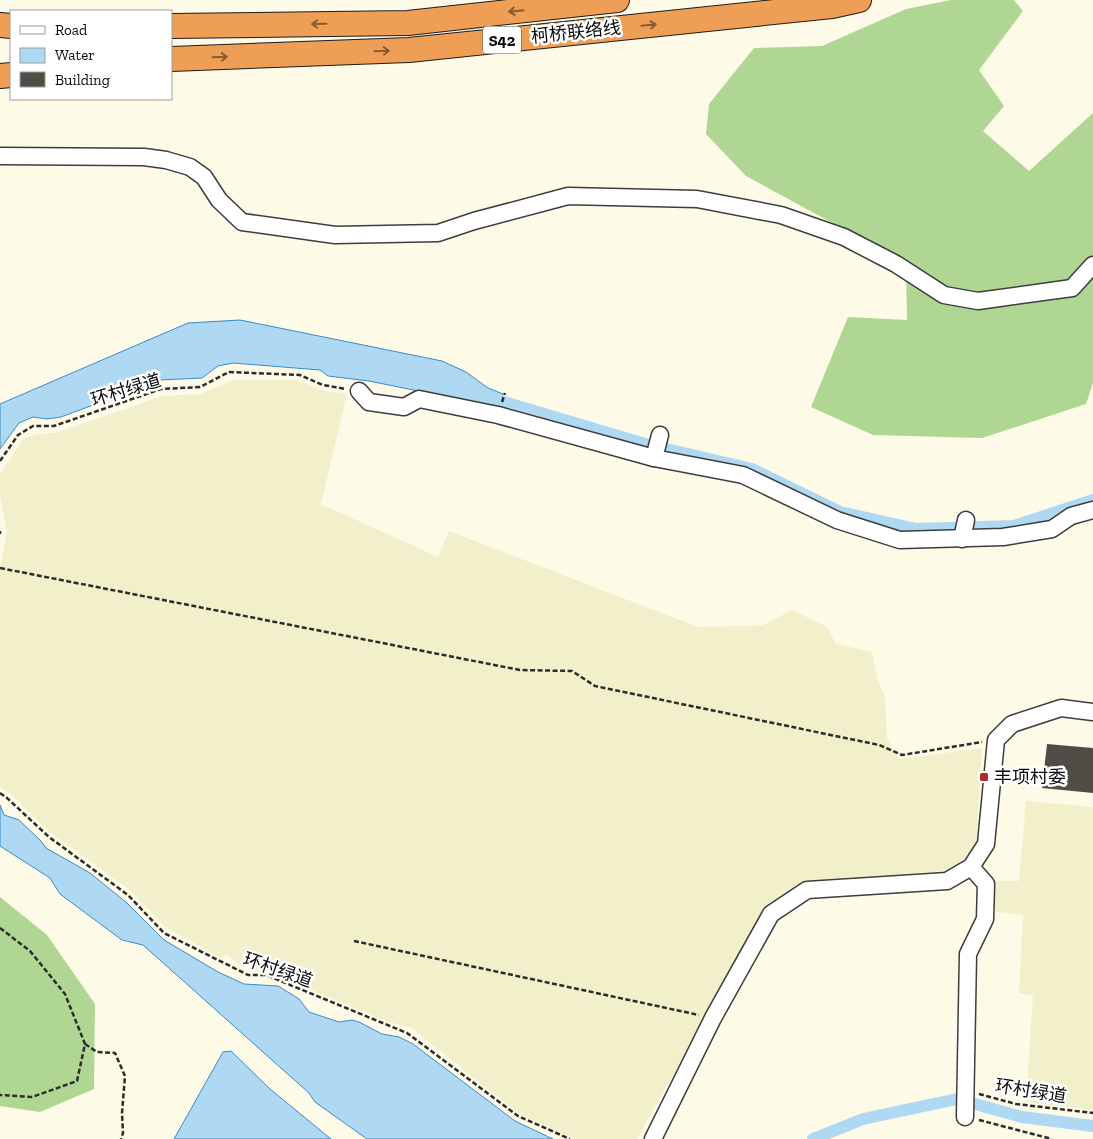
<svg xmlns="http://www.w3.org/2000/svg" width="1093" height="1139" font-family="'Zilla Slab','Noto Sans SC',serif">
<rect width="100%" height="100%" fill="#fefae8"/>
<!-- farmland -->
<g fill="#f2f0ca">
<path d="M 232,380 L 297,380 L 325,391 L 347,394 L 321,504 L 438,557 L 449,531 L 698,627 L 763,625 L 792,610 L 827,627 L 836,644 L 872,652 L 877,678 L 885,697 L 887,738 L 899,759 L 982,748 L 976,844 L 960,862 L 945,871 L 807,880 L 768,907 L 637,1139 L 575,1139 L 519,1114 L 411,1028 L 386,1021 L 266,971 L 255,971 L 253,966 L 238,964 L 227,954 L 221,958 L 165,927 L 132,892 L 51,833 L 9,793 L 0,787 L 0,570 L 7,532 L 0,496 L 0,474 L 24,438 L 37,434 L 55,433 L 163,396 L 201,394 Z"/>
<path d="M 1026,801 L 1093,807 L 1093,1110 L 1026,1102 L 1033,995 L 1019,993 L 1023,915 L 990,911 L 992,881 L 1019,881 Z"/>
</g>
<!-- forest -->
<g fill="#b0d694">
<path d="M 951,0 L 1014,0 L 1023,11 L 979,70 L 1004,106 L 983,131 L 1029,171 L 1093,113 L 1093,383 L 1086,404 L 982,438 L 873,435 L 811,407 L 848,317 L 907,320 L 906,263 L 746,176 L 706,134 L 709,104 L 754,48 L 822,46 L 906,9 Z"/>
<path d="M 0,897 L 47,935 L 95,1004 L 94,1089 L 40,1112 L 0,1106 Z"/>
</g>
<!-- water -->
<g fill="#afd8f3" stroke="#398bc8">
<path d="M 240,320 L 442,361 L 466,372 L 488,388 L 503,394 L 497,411 L 453,398 L 369,381 L 328,376 L 320,370 L 233,363 L 218,366 L 202,378 L 160,380 L 61,417 L 47,419 L 33,417 L 19,423 L 0,449 L 0,404 L 188,323 Z"/>
<path d="M 0,805 L 4,815 L 19,820 L 41,841 L 46,848 L 90,873 L 127,903 L 164,940 L 218,972 L 244,984 L 278,986 L 299,999 L 309,1012 L 339,1022 L 352,1020 L 359,1022 L 382,1034 L 399,1037 L 413,1044 L 515,1121 L 553,1139 L 367,1139 L 315,1102 L 309,1093 L 143,945 L 122,940 L 60,894 L 50,878 L 0,846 Z"/>
<path d="M 231,1051 L 270,1089 L 331,1139 L 174,1139 L 223,1052 Z"/>
</g>
<g fill="none" stroke-linecap="round" stroke-linejoin="round">
<!-- canal -->
<g stroke="#afd8f3" stroke-width="12">
<path d="M 484,396 L 645,444 L 752,469 L 840,512 L 916,529 L 1014,526 L 1093,500"/>
<path d="M 813,1139 L 863,1119 L 957,1099 L 1022,1117 L 1093,1126"/>
</g>
</g>
<!-- building -->
<path fill="#524c47" d="M 1047,744 L 1093,748 L 1093,793 L 1042,788 Z"/>
<g fill="none" stroke-linecap="round" stroke-linejoin="round">
<!-- minor casing -->
<g stroke="#3d3d3d" stroke-width="19">
<g id="minor">
<path d="M 0,156 L 144,157 L 166,160 L 190,167 L 204,177 L 219,200 L 242,222 L 335,235 L 438,233 L 474,221 L 568,196 L 697,199 L 781,215 L 844,237 L 896,264 L 944,295 L 978,301 L 1072,288 L 1093,265"/>
<path d="M 359,391 L 369,402 L 404,407 L 419,399 L 498,415 L 654,458 L 743,475 L 837,520 L 900,540 L 1003,537 L 1052,529 L 1071,516 L 1093,510"/>
<path d="M 654,458 L 660,435"/>
<path d="M 962,539 L 966,520"/>
<path d="M 965,1117 L 968,954 L 985,919 L 986,884 L 971,867"/>
<path d="M 653,1139 L 713,1018 L 771,914 L 807,890 L 947,881 L 971,867 L 986,844 L 996,740 L 1012,724 L 1061,708 L 1093,712"/>
</g>
</g>
<!-- highway casing -->
<g stroke="#1b1b1b" stroke-width="26">
<g id="highway">
<path d="M 0,25 L 11,26"/>
<path d="M 171,26 L 408,23 L 617,0"/>
<path d="M 171,59 L 409,50 L 832,6 L 859,0"/>
<path d="M 0,76 L 11,75"/>
</g>
</g>
<!-- path -->
<g stroke="#2c2c2c" stroke-width="2.5" stroke-dasharray="5 2.5" stroke-linecap="butt">
<path d="M 502,402 L 505,393"/>
<path d="M 0,461 L 18,435 L 33,426 L 54,426 L 161,389 L 200,387 L 229,372 L 300,375 L 323,385 L 346,389"/>
<path d="M 0,531 L 0,534"/>
<path d="M 0,568 L 520,670 L 572,671 L 595,686 L 879,745 L 902,755 L 982,742"/>
<path d="M 0,793 L 7,798 L 49,837 L 128,895 L 164,933 L 248,975 L 266,975 L 407,1033 L 518,1116 L 570,1139"/>
<path d="M 0,928 L 30,951 L 65,994 L 85,1044 L 77,1081 L 32,1097 L 0,1095"/>
<path d="M 354,941 L 699,1015"/>
<path d="M 85,1044 L 97,1052 L 115,1053 L 125,1076 L 122,1113 L 123,1133 L 121,1139"/>
<path d="M 979,1094 L 1016,1104 L 1093,1113"/>
<path d="M 979,1120 L 1052,1139"/>
</g>
<!-- minor -->
<use href="#minor" stroke="#fff" stroke-width="16"/>
<!-- highway -->
<use href="#highway" stroke="#ef9f55" stroke-width="24"/>
</g>
<!-- one-way arrows -->
<defs><path id="oneway-shaft" d="M-6 0H5M1.5-3L5.5 0L1.5 3" fill="none" stroke-width="1.6" stroke-linecap="round" stroke-linejoin="round" transform="scale(1.25)"/></defs>
<g stroke="#885c33">
<use href="#oneway-shaft" transform="translate(516 11) rotate(174)"/>
<use href="#oneway-shaft" transform="translate(319 24) rotate(179)"/>
<use href="#oneway-shaft" transform="translate(649 25) rotate(-6)"/>
<use href="#oneway-shaft" transform="translate(382 51) rotate(-2)"/>
<use href="#oneway-shaft" transform="translate(220 57) rotate(-2)"/>
</g>
<!-- markers -->
<rect fill="#b4282b" stroke="#fff" stroke-width="2" x="979" y="772" width="10" height="10" rx="2.5"/>
<g text-anchor="middle" dominant-baseline="central" stroke-width="5" stroke-linejoin="round" paint-order="stroke">
<!-- shield labels -->
<rect fill="#fff" stroke="#545454" stroke-width="1" x="483" y="26.5" width="38" height="27" rx="4"/>
<g font-size="16" font-weight="bold" fill="#0a0a0a">
<text x="502" y="40">S42</text>
</g>
<!-- street labels -->
<g font-size="18" fill="#0a0a0a" stroke="#fff">
<text transform="translate(576 32) rotate(-6)">柯桥联络线</text>
<text transform="translate(126 390) rotate(-17)">环村绿道</text>
<text transform="translate(278 970) rotate(19)">环村绿道</text>
<text transform="translate(1031 1091) rotate(9)">环村绿道</text>
</g>
<!-- poi labels -->
<g font-size="18" fill="#0a0a0a" stroke="#fff" text-anchor="start">
<text x="994" y="777">丰项村委</text>
</g>
</g>
<!-- legend -->
<rect x="10" y="10" width="162" height="90" fill="#ffffff" stroke="#9d9d9d"/>
<rect x="20" y="26" width="25" height="8" fill="#ffffff" stroke="#9d9d9d"/>
<text x="55" y="35" font-size="15" fill="#0a0a0a">Road</text>
<rect x="20" y="48" width="25" height="15" fill="#afd8f3" stroke="#9d9d9d"/>
<text x="55" y="60" font-size="15" fill="#0a0a0a">Water</text>
<rect x="20" y="72" width="25" height="15" fill="#524c47" stroke="#9d9d9d"/>
<text x="55" y="85" font-size="15" fill="#0a0a0a">Building</text>
</svg>
